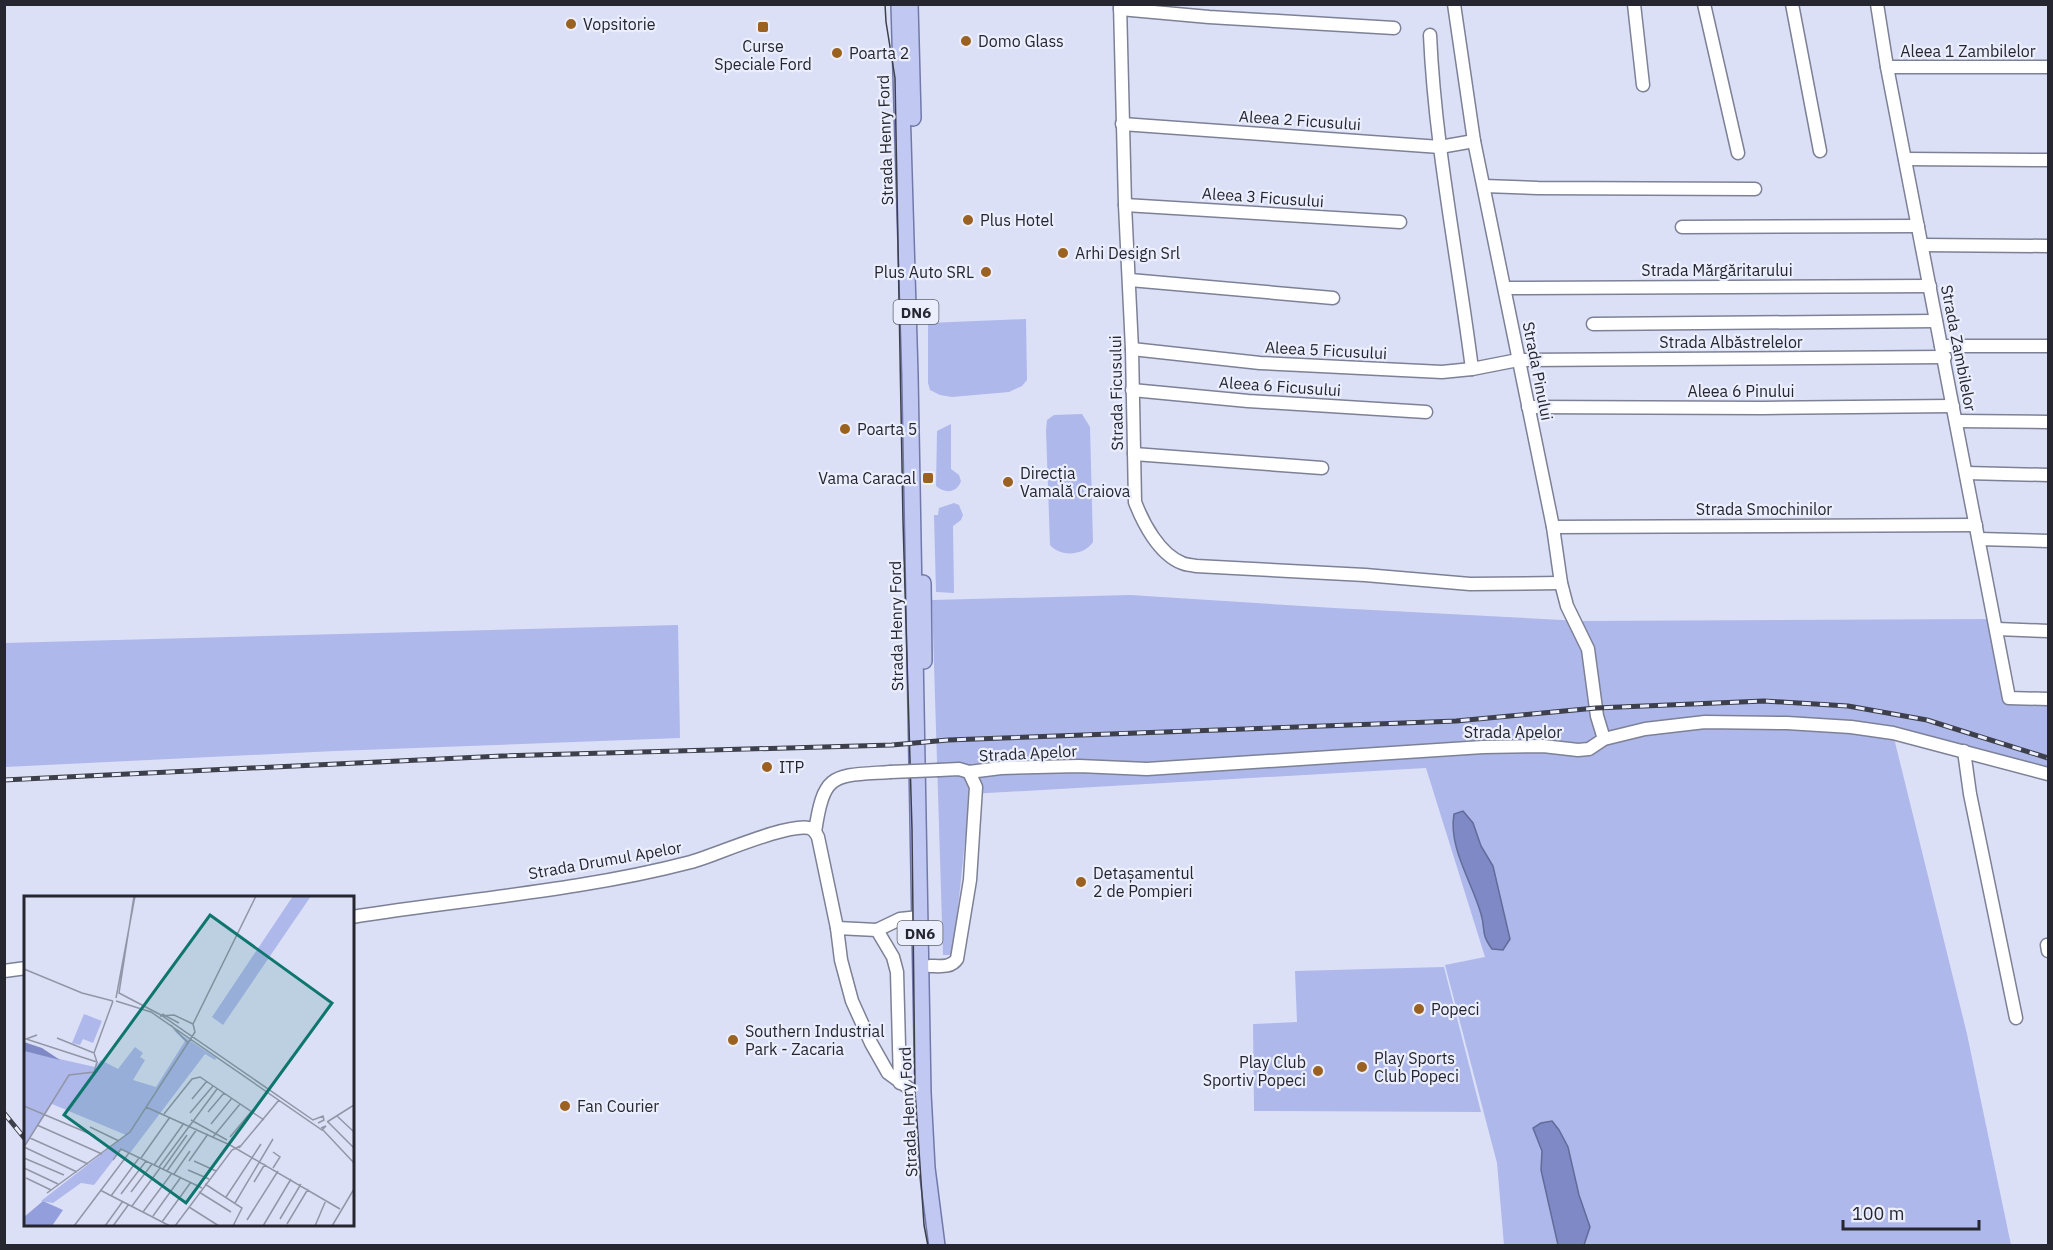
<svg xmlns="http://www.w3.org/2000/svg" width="2053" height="1250" font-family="'IBM Plex Sans',sans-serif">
<rect width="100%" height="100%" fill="#dbe0f7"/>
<!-- green -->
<g fill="#aeb8eb">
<path d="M 1026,319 L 1027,380 L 1022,386 L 1009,392 L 952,397 L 940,395 L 930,390 L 928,383 L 928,323 Z"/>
<path d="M 1082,414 L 1090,427 L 1093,542 C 1085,555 1061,558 1050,545 L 1046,430 L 1047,420 L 1054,415 Z"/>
<path d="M 951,424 L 951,469 L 959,475 L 961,481 C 957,493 945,494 936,486 L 937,431 Z"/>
<path d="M 954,503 L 959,505 L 963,515 L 961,520 L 953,526 L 954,593 L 936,592 L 934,515 L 938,515 L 939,508 Z"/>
<path d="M 1130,595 L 1334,608 L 1581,621 L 1990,619 L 2014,700 L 2048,701 L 2048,768 L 1955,743 L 1892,730 L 1967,1034 L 2011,1245 L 1504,1245 L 1497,1163 L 1445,965 L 1485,957 L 1426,768 L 970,794 L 953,955 L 943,955 L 932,600 Z"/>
<path d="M 678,625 L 680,738 L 335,751 L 5,767 L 5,643 Z"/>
<path d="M 1444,967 L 1481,1112 L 1254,1111 L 1253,1024 L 1297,1022 L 1295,971 Z"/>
</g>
<!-- water -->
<g fill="#7e89c6" stroke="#636b99" stroke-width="1.5">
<path d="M 1463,811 L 1473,823 L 1481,846 L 1493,866 L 1510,939 L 1503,950 L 1492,949 C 1480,932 1486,931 1481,914 C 1472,882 1448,847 1454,814 Z"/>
<path d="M 1552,1121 L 1559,1130 L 1568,1147 L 1579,1195 L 1590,1227 L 1584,1245 L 1558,1245 L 1541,1170 L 1542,1151 L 1533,1128 L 1541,1123 Z"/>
</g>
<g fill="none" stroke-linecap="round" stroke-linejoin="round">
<!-- minor casing -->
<g stroke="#7d8196" stroke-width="15">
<g id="minor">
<path d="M 1120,4 L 1125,205 L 1132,349 L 1135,502 C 1143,523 1159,554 1182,563 C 1186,565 1192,565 1196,566 L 1365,575 L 1470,584 L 1561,583"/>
<path d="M 1454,4 L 1474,141 L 1553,527 L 1561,583 L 1567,606 L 1588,649 L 1597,716 L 1604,739"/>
<path d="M 1634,4 L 1643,85"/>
<path d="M 1704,4 L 1738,153"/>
<path d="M 1792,4 L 1820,151"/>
<path d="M 1877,4 L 1887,67 L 2009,698 L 2048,699"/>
<path d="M 1120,9 L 1209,17 L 1394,28"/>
<path d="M 1430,35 C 1435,147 1458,258 1472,369"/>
<path d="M 1887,67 L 2048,67"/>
<path d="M 1122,124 L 1440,147 L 1474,141"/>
<path d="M 1905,159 L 2048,160"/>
<path d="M 1484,186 L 1538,188 L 1755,189"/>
<path d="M 1125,205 L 1400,222"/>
<path d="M 1682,227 L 1918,226"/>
<path d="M 1922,245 L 2048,246"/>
<path d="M 1130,280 L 1333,298"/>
<path d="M 1505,288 L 1930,286"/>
<path d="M 1593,324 L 1936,321"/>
<path d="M 1941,346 L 2048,346"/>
<path d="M 1132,349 L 1260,363 L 1442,372 L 1472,369 L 1518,360 L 1945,357"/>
<path d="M 1132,390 L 1248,401 L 1426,412"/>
<path d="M 1528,407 L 1763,408 L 1953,406"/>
<path d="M 1956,421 L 2048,422"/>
<path d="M 1134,454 L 1322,468"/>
<path d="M 1966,473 L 2048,475"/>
<path d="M 1553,527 L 1976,525"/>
<path d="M 1979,539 L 2048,541"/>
<path d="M 1997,629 L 2048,631"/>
<path d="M 1964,751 L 1970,794 L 2016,1018"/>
<path d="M 939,770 L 959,769 L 969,772 L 1001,768 L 1079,766 L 1147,769 L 1483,747 L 1543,746 L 1578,750 L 1589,749 L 1604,739 L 1645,729 L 1705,722 L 1787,723 L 1851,727 L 1893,733 L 2048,774"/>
<path d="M 815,832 C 824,771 833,776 890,772"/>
<path d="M 352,917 C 465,899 580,891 691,862 C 716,855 787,823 809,828 C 814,829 816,833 818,837 L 837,928 L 841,960 L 852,1001 L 871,1043 L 888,1073 L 910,1089 L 923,1093"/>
<path d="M 837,928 L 877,930 L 900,919 L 919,917"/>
<path d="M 877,930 L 893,957 L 897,972 L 900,1083"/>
<path d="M 2047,945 L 2048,951"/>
<path d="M 930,966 C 940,966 951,968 957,959 L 970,880 L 976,787 L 969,772"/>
<path d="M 4,971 L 26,968"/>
</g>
</g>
<!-- major casing -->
<g stroke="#7079a9" stroke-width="18">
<g id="major">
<path d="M 899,4 L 910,375 L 923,1093 L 927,1168 L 937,1246"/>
<path d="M 910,4 L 913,118"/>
<path d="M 923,583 L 924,661"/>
</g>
</g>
<!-- minor -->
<use href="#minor" stroke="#fff" stroke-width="12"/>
<!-- major -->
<use href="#major" stroke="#c1c9f3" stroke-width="15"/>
<!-- tram -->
<path stroke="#3d3f4a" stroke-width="1.5" d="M 885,4 L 886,22 L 895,78 L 903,521 L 912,829 L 915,1091 L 924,1225 L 928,1246"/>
<!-- rail casing -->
<g stroke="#3d3f4a" stroke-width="5">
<g id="rail">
<path d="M 4,780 L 502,756 L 892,745 L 948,740 L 1456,721 L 1596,708 L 1764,701 L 1848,706 L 1927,720 L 2048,758"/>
<path d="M 4,1113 L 26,1140"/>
</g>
</g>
<!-- rail -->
<use href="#rail" stroke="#ebeefc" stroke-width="3" stroke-dasharray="9" stroke-linecap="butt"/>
<!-- minor-bridge casing -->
<g stroke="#7d8196" stroke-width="15" stroke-linecap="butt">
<path id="minor-bridge" d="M 890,772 L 939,770"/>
</g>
<!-- minor-bridge -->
<use href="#minor-bridge" stroke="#fff" stroke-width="12"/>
</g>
<!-- markers -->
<g fill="#9b6121" stroke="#ebeefc" stroke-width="2">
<circle cx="571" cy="24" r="6"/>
<rect x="757" y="21" width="12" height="12" rx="3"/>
<circle cx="966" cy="41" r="6"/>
<circle cx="837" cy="53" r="6"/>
<circle cx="968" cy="220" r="6"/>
<circle cx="1063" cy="253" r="6"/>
<circle cx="986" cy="272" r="6"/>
<circle cx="845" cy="429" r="6"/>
<rect x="922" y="472" width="12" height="12" rx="3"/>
<circle cx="1008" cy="482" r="6"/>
<circle cx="767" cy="767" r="6"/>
<circle cx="1081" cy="882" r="6"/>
<circle cx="1419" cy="1009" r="6"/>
<circle cx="733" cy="1040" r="6"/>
<circle cx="1362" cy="1067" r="6"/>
<circle cx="1318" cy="1071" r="6"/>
<circle cx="565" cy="1106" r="6"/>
</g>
<g text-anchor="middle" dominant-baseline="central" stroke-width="4.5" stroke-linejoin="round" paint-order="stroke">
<!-- shield labels -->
<g fill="#ebeefc" stroke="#60626c" stroke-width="1.5">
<rect x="893.5" y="300" width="45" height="24" rx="4.5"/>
<rect x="897.5" y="921" width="45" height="24" rx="4.5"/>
</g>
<g font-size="15" font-weight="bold" fill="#25262f">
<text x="916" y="312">DN6</text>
<text x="920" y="933">DN6</text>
</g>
<!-- poi labels -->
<g font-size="16" fill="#25262f" stroke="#ebeefc" text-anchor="start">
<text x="583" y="24">Vopsitorie</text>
<text x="978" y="41">Domo Glass</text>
<text x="763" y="46" text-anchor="middle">Curse<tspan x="763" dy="18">Speciale Ford</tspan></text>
<text x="849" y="53">Poarta 2</text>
<text x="980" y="220">Plus Hotel</text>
<text x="1075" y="253">Arhi Design Srl</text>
<text x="974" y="272" text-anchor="end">Plus Auto SRL</text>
<text x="857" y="429">Poarta 5</text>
<text x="1020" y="473">Direcția<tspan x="1020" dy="18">Vamală Craiova</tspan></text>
<text x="916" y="478" text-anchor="end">Vama Caracal</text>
<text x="779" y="767">ITP</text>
<text x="1093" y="873">Detașamentul<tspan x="1093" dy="18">2 de Pompieri</tspan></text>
<text x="1431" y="1009">Popeci</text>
<text x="745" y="1031">Southern Industrial<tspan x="745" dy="18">Park - Zacaria</tspan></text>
<text x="1374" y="1058">Play Sports<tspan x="1374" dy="18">Club Popeci</tspan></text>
<text x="1306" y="1062" text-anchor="end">Play Club<tspan x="1306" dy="18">Sportiv Popeci</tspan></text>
<text x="577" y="1106">Fan Courier</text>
</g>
<!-- street labels -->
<g font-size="16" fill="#25262f" stroke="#ebeefc">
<text x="1968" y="51">Aleea 1 Zambilelor</text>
<text transform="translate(1300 120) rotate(4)">Aleea 2 Ficusului</text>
<text transform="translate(885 140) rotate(-92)">Strada Henry Ford</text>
<text transform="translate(1263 197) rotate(4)">Aleea 3 Ficusului</text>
<text x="1717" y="270">Strada Mărgăritarului</text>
<text x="1731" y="342">Strada Albăstrelelor</text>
<text transform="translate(1959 348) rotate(79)">Strada Zambilelor</text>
<text transform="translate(1326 350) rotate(3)">Aleea 5 Ficusului</text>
<text transform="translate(1538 371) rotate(79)">Strada Pinului</text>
<text transform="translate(1280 386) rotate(4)">Aleea 6 Ficusului</text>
<text x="1741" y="391">Aleea 6 Pinului</text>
<text transform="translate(1116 393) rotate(-91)">Strada Ficusului</text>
<text x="1764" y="509">Strada Smochinilor</text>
<text transform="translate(896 626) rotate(-91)">Strada Henry Ford</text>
<text x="1513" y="732">Strada Apelor</text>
<text transform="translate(1028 753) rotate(-3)">Strada Apelor</text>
<text transform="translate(605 860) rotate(-10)">Strada Drumul Apelor</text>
<text transform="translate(908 1112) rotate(-93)">Strada Henry Ford</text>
</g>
</g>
<!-- overview -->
<g transform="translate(24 896)">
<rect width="330" height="330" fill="#dbe0f7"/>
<path d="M 269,0 L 287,0 L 199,129 L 188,121 ZM 60,118 L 78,125 L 69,147 L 59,143 L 56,149 L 48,147 ZM 147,132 L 192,162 L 191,164 L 181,158 L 106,257 L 97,254 L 70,289 L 57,287 L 29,307 L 17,305 L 102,239 L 28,208 L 0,251 L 0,155 L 71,171 L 77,164 L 94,173 L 111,151 L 119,157 L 116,161 L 121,164 L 109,184 L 132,191 L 161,145 Z" fill="#aeb8eb"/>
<path d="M 19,305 L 39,314 L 28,330 L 0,330 L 0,321 Z" fill="#939fdd"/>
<path d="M 0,146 L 18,152 L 36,164 L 0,155 Z" fill="#7e89c6"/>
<path fill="none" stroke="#9296a7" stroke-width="1.5" d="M 110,0 L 95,97 L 137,119 L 289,224 L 299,220 L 300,224 L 294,227M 0,73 L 58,97 L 89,105M 92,102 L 111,0M 92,105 L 127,116 L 298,234 L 302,230 L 297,232M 138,118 L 155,127M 136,120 L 150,119 L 169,128M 169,128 L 232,0M 147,129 L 164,147M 13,139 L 2,143 L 73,166 L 70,157M 33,142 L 70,157 L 89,105M 168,203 L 183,185M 0,210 L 71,240M 122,211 L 206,249 L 316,313M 184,216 L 200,197M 166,217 L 189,190M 140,218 L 168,183 L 176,181 L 240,224M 313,220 L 330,236M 167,224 L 203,244M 303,226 L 330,209M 304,226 L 330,252M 187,228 L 208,202M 13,229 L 78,258M 66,231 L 95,245M 299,234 L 330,267M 189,241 L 216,208M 206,241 L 227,216M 6,242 L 64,268M 0,251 L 45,179 L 70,176 L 73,166M 0,251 L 53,276M 215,252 L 255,204M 0,262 L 40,279M 117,262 L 146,221M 89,264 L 97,253 L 178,292M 165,265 L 184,238M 170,265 L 192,275M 130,269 L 160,227M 135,271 L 193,193M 0,272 L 34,288M 249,272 L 256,261 L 249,256M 139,273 L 163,239M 164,274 L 185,283M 143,275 L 173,233M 150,278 L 166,255M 2,282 L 27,294M 230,286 L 241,268M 181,288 L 218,312 L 209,330M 76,294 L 146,330M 107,296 L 128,268M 175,296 L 207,316M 23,297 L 106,236 L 171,136 L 169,128M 97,298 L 122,265M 87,300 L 115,262M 202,301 L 237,248M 211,307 L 249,243M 108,310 L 136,272M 165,311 L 195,330M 119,316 L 148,277M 129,320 L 157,281M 256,323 L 277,288M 223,324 L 254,275M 138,326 L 167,286M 263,328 L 284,293M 50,330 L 105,257M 81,330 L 99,305M 89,330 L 105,308M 151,330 L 208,254 L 216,250M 239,330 L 267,283M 291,330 L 302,304M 308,330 L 330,293"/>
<path fill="#0f766e" fill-opacity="0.15" stroke="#0f766e" stroke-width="3" d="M 186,19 L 308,107 L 162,307 L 40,219 Z"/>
<rect width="330" height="330" fill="none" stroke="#25262f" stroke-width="3"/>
</g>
<!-- border -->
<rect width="2053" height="1250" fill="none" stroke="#25262f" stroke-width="12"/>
<!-- scale -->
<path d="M1843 1220v9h136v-9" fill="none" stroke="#25262f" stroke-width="3"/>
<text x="1852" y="1220" font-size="18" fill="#25262f" stroke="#ebeefc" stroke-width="4.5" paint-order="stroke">100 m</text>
</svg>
